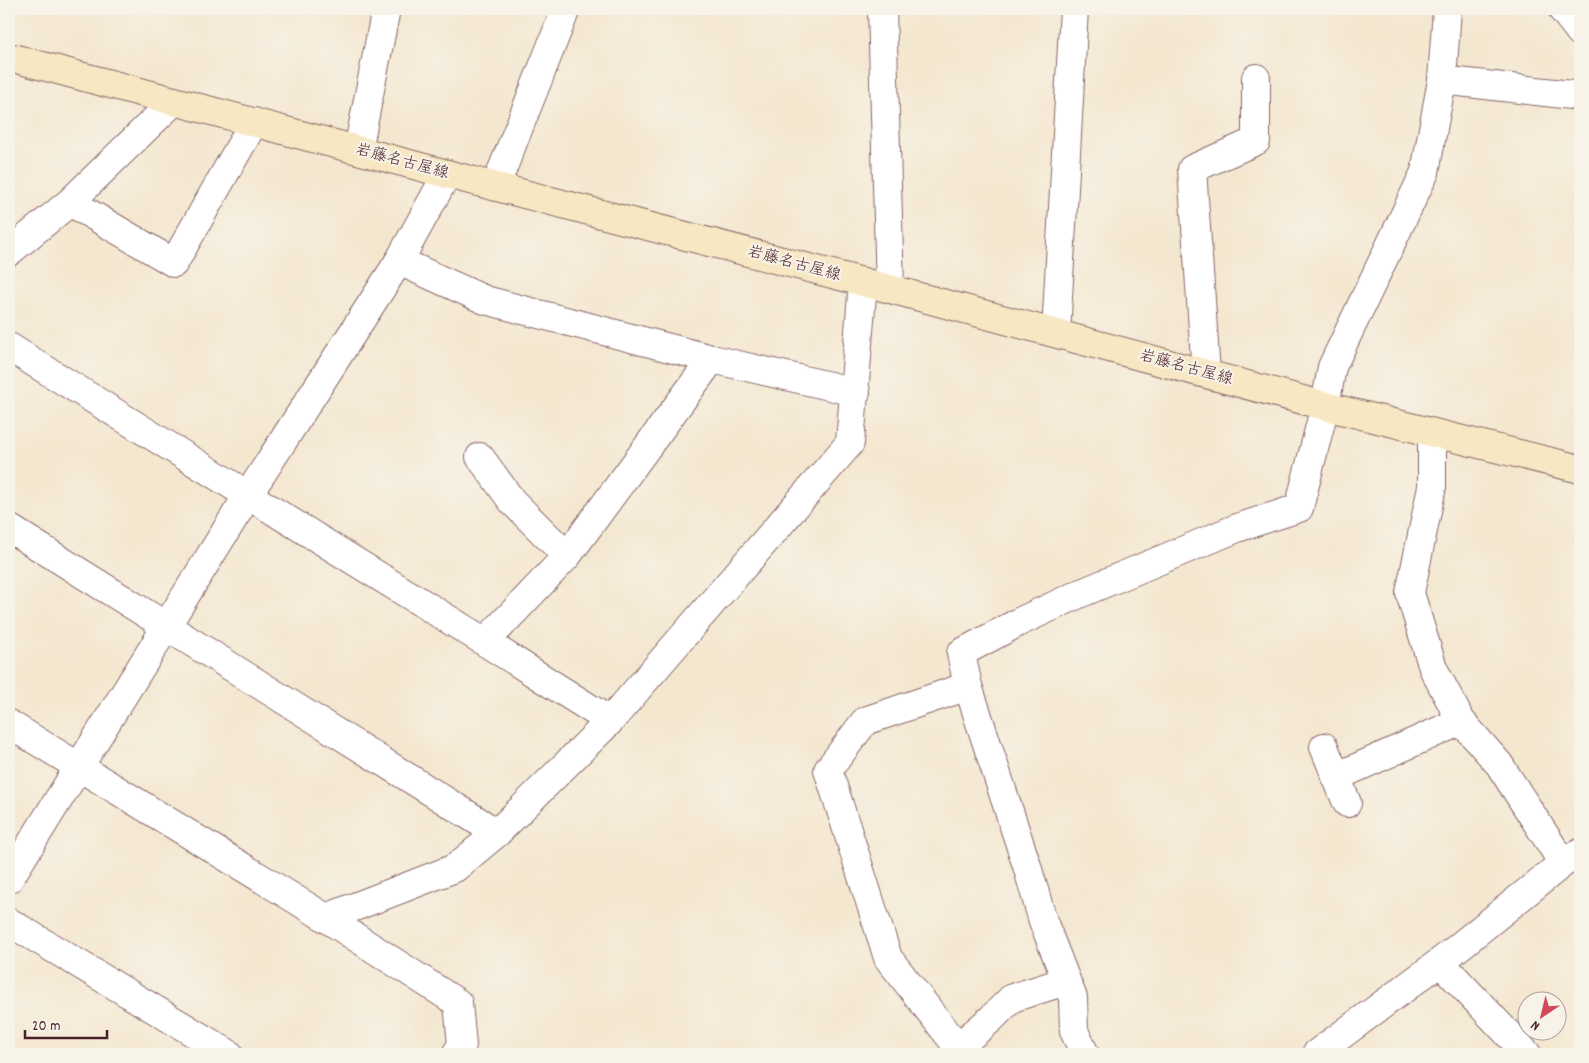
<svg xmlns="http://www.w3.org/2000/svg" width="1589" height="1063" font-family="Dekko,'Klee One',sans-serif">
<rect width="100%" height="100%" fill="#f7f3e8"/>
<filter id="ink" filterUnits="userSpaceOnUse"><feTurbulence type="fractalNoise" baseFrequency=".02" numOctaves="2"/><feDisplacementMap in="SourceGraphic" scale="10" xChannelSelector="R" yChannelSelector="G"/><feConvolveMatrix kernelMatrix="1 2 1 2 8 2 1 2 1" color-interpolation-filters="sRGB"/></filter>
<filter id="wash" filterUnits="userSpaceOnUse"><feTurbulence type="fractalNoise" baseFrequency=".0096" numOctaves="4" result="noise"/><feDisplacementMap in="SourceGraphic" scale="20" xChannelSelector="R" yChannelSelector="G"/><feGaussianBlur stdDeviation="1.12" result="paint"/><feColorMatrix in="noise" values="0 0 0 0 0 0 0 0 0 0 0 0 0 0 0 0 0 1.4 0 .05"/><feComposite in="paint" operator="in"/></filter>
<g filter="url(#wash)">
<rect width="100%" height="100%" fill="#f4e7d0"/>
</g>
<g filter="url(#ink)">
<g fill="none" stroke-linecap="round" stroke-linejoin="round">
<!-- minor casing -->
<g stroke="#866565" stroke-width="30">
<g id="minor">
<path d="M 882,9 L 890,289"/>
<path d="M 1562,9 L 1580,32"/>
<path d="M 1442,80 L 1580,96"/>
<path d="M 358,150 L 386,9"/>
<path d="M 496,185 L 566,9"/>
<path d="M 70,202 L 174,263 L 254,122"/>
<path d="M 9,252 L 70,202 L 174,101"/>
<path d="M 399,261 L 485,300 L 712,359 L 856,392"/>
<path d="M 1056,333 L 1074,9"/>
<path d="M 9,347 L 485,642 L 610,721"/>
<path d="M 1206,373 L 1192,169 L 1256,141 L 1256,78"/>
<path d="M 1432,433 L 1432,487 L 1410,593 L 1433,668 L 1461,721 L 1499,764 L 1563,863"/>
<path d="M 480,457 L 512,501 L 567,556"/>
<path d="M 9,528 L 497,833"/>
<path d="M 485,642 L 567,556 L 712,359"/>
<path d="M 968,686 L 865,721 L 828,770 L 888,958 L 958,1047 L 992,1018 L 1012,998 L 1066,981"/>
<path d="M 9,724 L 326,918 L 458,1003 L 462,1045 L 456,1054"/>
<path d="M 1324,747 L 1347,803"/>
<path d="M 1336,777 L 1461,721"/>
<path d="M 9,879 L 248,495 L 399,261 L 447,174"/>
<path d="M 326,918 L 455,868 L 497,833 L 610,721 L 850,443 L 863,282"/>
<path d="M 9,922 L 229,1054"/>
<path d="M 1440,962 L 1527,1054"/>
<path d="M 1085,1054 L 1074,1031 L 1073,998 L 1043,921 L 1027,866 L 968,686 L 961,653 L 1021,621 L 1079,594 L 1237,528 L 1299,508 L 1325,406 L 1332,367 L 1425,172 L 1442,80 L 1447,9"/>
<path d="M 1316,1054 L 1440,962 L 1563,863 L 1580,853"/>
</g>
</g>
<!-- secondary casing -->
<g stroke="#866565" stroke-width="30">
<path id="secondary" d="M 9,57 L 447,174 L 890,289 L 1325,406 L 1580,469"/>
</g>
<!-- minor -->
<use href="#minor" stroke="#fff" stroke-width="28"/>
<!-- secondary -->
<use href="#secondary" stroke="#f7e8c3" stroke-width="28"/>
</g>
</g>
<g text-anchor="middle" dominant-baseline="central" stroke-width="4" stroke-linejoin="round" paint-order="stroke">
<!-- street labels -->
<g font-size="16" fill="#4a1f2b" stroke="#f7f3e8">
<text transform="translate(402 162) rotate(15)">岩藤名古屋線</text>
<text transform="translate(794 264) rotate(15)">岩藤名古屋線</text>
<text transform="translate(1186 368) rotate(15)">岩藤名古屋線</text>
</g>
</g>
<!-- margin -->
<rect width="1589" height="1063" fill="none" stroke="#f7f3e8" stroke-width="30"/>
<!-- north arrow -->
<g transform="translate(1542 1016) rotate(215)"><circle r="24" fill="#f7f3e8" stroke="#b29e9c"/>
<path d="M0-4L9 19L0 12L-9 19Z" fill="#d1495b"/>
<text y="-8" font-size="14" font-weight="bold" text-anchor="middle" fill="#4a1f2b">N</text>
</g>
<!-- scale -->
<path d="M25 1030v8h82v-8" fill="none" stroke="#4a1f2b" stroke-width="2.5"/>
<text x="32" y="1030" font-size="15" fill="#4a1f2b" stroke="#f7f3e8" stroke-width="4" paint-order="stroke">20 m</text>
</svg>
